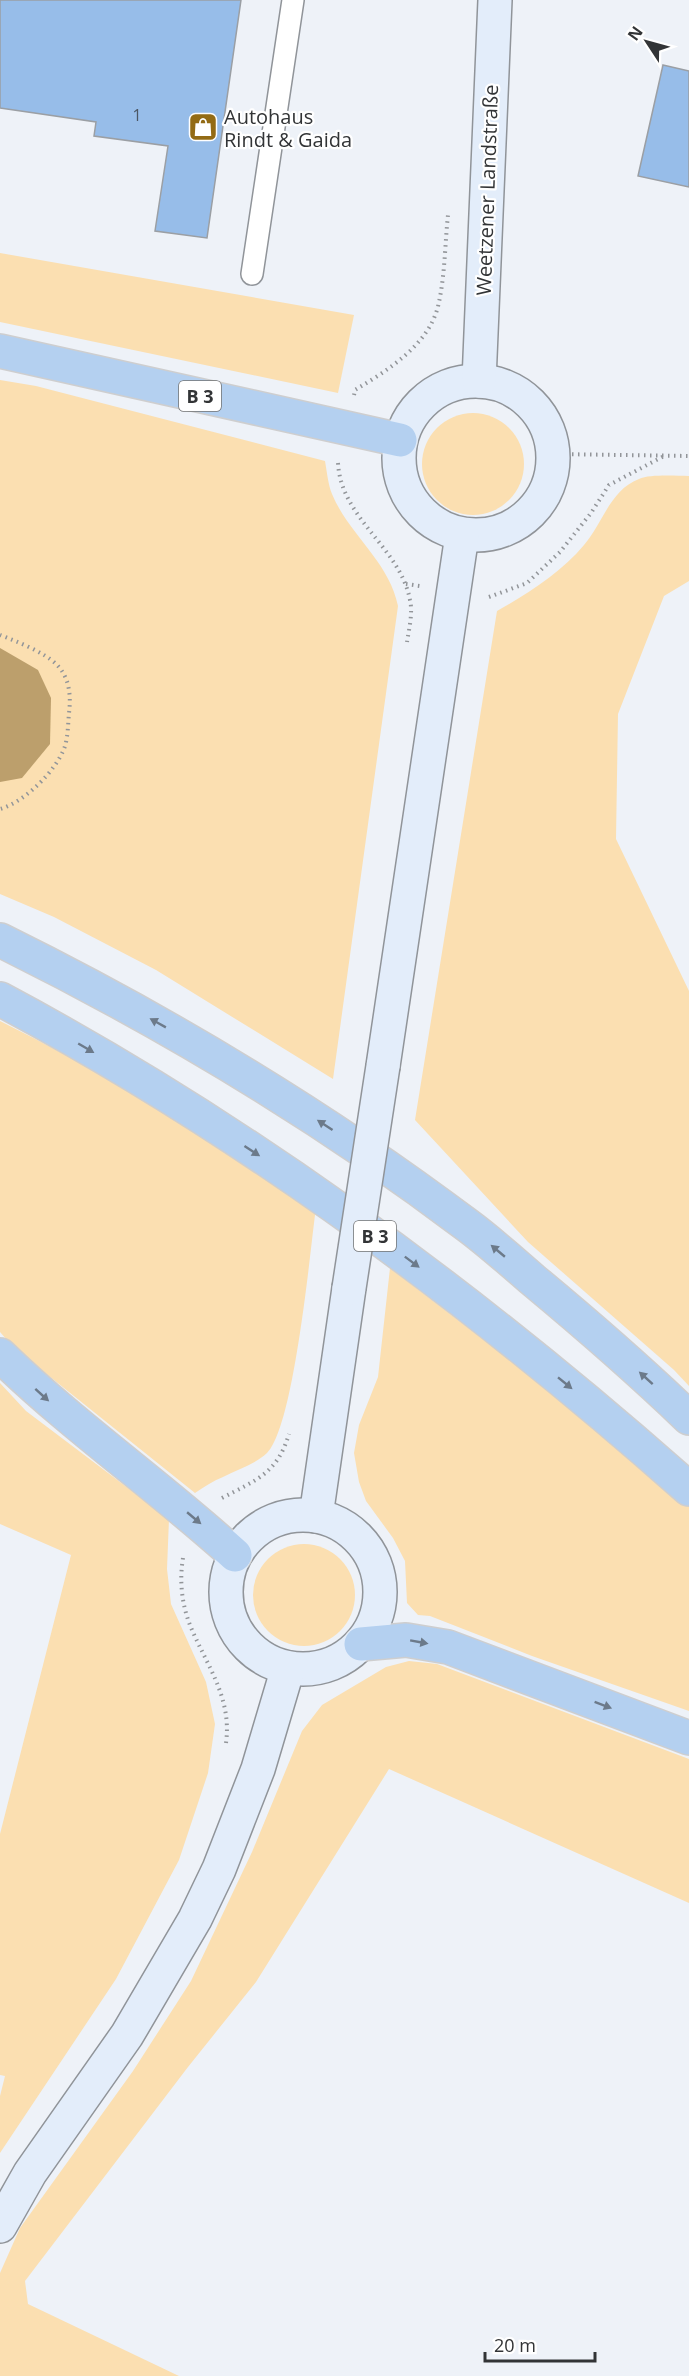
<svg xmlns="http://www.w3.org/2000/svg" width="689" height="2376" font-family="'Open Sans',sans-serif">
<rect width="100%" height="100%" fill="#eef2f8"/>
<!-- green -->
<g fill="#fbdfb1">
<path d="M 0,253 L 354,315 L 338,393 L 0,322 Z"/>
<path d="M 0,380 L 36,386 L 325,461 C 327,472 328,484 332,494 C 349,535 389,561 398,606 L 333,1079 L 156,970 L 54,917 L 0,894 Z"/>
<circle cx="473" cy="464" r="51"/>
<path d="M 689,476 L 689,581 L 664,596 L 618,714 L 616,839 L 689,991 L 689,1386 L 674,1370 L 528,1242 L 415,1120 L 497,611 C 527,594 562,572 584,545 C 603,523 610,490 639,479 C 650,474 676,476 689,476 Z"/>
<path d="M 0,1021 C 110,1075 213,1142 316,1207 C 310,1252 294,1427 267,1453 C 254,1465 238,1469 223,1477 C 213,1481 204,1487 195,1493 L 14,1348 L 0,1332 Z"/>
<path d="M 390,1268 L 590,1421 L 689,1507 L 689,1711 L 532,1656 L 430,1616 L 418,1615 L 407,1603 L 405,1561 L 393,1538 L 366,1501 L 359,1482 L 354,1453 L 359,1425 L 378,1377 Z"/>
<path d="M 0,1383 L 26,1411 L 169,1519 L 167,1569 L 171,1604 L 206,1682 L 215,1724 L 208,1773 L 179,1860 L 116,1979 L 0,2153 L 0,2096 L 5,2076 L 0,2075 L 0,1834 L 71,1555 L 0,1524 Z"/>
<circle cx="304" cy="1595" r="51"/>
<path d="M 409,1661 L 437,1664 L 689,1759 L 689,1903 L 389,1769 L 256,1982 L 188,2067 L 25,2281 L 28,2304 L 179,2376 L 0,2376 L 0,2273 L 20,2228 L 133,2071 L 191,1981 L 252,1852 L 302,1731 L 322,1705 L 386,1667 Z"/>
</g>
<!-- water -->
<path fill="#bc9f6c" d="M 0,648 L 38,670 L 51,698 L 50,744 L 22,778 L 0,782 Z"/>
<!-- building -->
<g fill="#97bde9" stroke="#9b9fa4" stroke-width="1.5">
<path d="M 0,0 L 241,0 L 207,238 L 155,231 L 168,146 L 94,136 L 96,122 L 0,108 Z"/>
<path d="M 663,65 L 689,71 L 689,187 L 638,176 Z"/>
</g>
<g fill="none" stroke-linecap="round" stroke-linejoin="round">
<!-- service casing -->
<g stroke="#909499" stroke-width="24">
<path id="service" d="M 252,274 L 293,0"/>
</g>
<!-- secondary casing -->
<g stroke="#909499" stroke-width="36">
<g id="secondary">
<circle cx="476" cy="458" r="77"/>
<path d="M 479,381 L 495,0"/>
<path d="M 383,1066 L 462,535"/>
<circle cx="303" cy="1592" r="77"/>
<path d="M 316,1516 L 349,1288"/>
<path d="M 0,2226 L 30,2173 L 127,2035 L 195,1919 L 219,1869 L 258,1769 L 288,1668"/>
</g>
</g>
<!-- trunk casing -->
<g stroke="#cececf" stroke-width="36">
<g id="trunk">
<path d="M 0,351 L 400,440"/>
<path d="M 0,940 C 164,1021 321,1115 467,1225 C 490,1242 511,1261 533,1280 C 586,1324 639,1370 689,1418"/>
<path d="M 0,999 C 250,1132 478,1302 689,1489"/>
<path d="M 0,1355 C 74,1427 159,1486 235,1555"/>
<path d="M 361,1644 L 406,1640 L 448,1647 L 689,1738"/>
</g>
</g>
<!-- path -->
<g stroke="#929599" stroke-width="4" stroke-dasharray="1.5 4.5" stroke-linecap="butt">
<path d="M 354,395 L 355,390 C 388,370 431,344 439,302 C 445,274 445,243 448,215"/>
<path d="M 554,454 L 689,456"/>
<path d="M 338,463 C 341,519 400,547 410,600 C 413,613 409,629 407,642"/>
<path d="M 406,584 L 420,586"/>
<path d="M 489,597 L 527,583 L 560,552 L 591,513 L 609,485 L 666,455"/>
<path d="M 0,635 C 16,641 46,653 57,665 C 70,678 71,697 69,713 C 68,724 68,736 65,746 C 57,770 25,802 0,809"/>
<path d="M 222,1498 C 256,1480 277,1474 289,1434"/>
<path d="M 183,1558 C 179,1582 182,1607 192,1630 C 208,1667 232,1699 226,1743"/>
</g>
<!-- service -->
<use href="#service" stroke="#fff" stroke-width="21"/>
<!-- secondary -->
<use href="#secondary" stroke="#e3edfa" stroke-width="33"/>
<!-- trunk -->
<use href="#trunk" stroke="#b4d0f0" stroke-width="33"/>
<!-- secondary-bridge casing -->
<g stroke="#909499" stroke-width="36" stroke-linecap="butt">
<path id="secondary-bridge" d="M 349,1288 L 383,1066"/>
</g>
<!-- secondary-bridge -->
<use href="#secondary-bridge" stroke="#e3edfa" stroke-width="33"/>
</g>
<!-- one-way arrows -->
<defs><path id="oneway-solid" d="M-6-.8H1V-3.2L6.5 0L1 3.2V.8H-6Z" transform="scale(1.5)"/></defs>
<g fill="#6c7a8a">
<use href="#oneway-solid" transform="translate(158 1023) rotate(-151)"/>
<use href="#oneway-solid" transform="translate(86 1048) rotate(30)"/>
<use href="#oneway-solid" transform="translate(325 1125) rotate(-147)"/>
<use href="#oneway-solid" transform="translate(252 1151) rotate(33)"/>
<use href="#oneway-solid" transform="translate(498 1251) rotate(-140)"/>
<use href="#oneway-solid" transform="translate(412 1262) rotate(37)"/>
<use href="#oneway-solid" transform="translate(646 1378) rotate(-138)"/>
<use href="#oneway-solid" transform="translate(565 1383) rotate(39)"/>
<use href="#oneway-solid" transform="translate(42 1395) rotate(42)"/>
<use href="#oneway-solid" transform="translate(194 1518) rotate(40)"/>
<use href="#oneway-solid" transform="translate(419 1642) rotate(10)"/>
<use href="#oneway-solid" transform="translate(603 1705) rotate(21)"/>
</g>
<!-- icons -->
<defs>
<g id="shop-square" transform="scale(1.5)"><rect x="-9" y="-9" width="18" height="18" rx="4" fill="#936b15" stroke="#fff"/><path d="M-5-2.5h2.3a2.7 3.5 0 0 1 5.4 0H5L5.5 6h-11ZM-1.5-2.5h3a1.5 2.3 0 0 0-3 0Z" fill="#fff"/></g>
</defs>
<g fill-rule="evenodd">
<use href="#shop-square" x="203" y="127"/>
</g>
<g text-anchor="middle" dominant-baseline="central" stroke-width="4.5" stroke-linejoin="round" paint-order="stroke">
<!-- number labels -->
<g font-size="16" fill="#4b5663">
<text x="137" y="115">1</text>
</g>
<!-- shield labels -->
<g fill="#fff" stroke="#707172" stroke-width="1.5">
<rect x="179" y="381" width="42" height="30" rx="4.5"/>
<rect x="354" y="1221" width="42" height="30" rx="4.5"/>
</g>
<g font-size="18" font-weight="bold" fill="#323436">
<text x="200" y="396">B 3</text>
<text x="375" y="1236">B 3</text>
</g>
<!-- poi labels -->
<g font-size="20" fill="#323436" stroke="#fff" text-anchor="start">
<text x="224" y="116">Autohaus<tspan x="224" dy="23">Rindt &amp; Gaida</tspan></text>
</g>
<!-- street labels -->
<g font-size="20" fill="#323436" stroke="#fff">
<text transform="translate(487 190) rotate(-88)">Weetzener Landstraße</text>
</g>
</g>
<!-- north arrow -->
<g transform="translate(647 42) rotate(306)" stroke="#ffffff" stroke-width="4.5" paint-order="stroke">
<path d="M0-4.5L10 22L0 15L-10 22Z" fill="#323436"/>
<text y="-9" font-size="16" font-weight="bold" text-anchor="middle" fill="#323436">N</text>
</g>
<!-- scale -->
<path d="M485 2352v9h110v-9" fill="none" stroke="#323436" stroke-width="3"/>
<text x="494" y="2352" font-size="18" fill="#323436" stroke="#ffffff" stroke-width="4.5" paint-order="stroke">20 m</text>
</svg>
